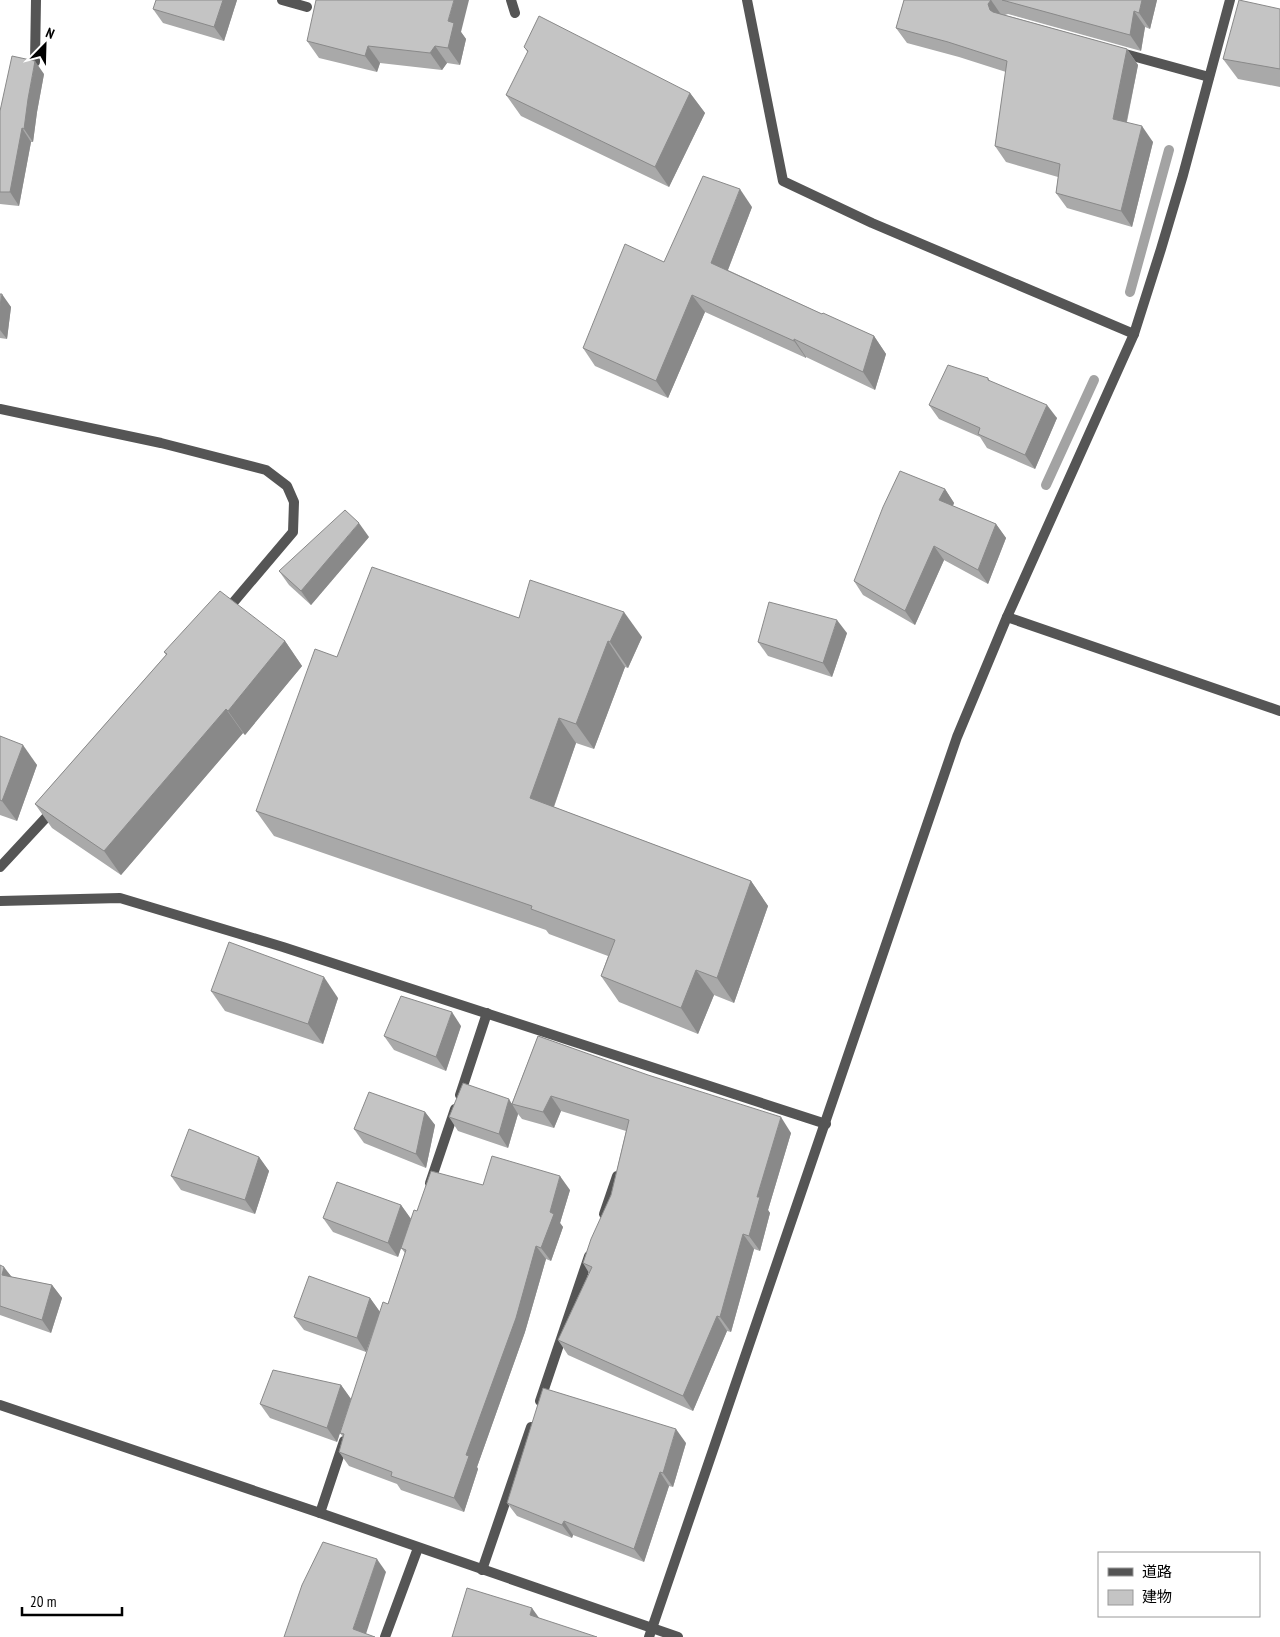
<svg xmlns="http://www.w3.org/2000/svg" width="1280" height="1637" font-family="'PT Sans Narrow','Noto Sans JP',sans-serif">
<rect width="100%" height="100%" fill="#fff"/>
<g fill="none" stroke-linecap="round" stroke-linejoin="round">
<!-- stream -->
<g stroke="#a3a3a3" stroke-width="10">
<path d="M 1130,292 L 1169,150"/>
<path d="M 1046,485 L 1094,380"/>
</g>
<!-- minor -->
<g stroke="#555" stroke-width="10">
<path d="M 282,0 L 307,7"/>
<path d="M 511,0 L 515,13"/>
<path d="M 747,0 L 783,181 L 872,223 L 1134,334"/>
<path d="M 1118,52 L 1209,77"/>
<path d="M 35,62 L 36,0"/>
<path d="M 0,409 L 161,443 L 266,470 L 287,486 L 294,502 L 293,532 L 226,611"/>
<path d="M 1007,617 L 1280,711"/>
<path d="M 0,867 L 54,809"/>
<path d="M 0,901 L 120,898 L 283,947 L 826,1124"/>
<path d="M 460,1095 L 487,1013"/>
<path d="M 430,1183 L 455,1109"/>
<path d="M 604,1214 L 617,1176"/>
<path d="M 540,1401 L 589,1256"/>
<path d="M 0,1405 L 320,1513 L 678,1637"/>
<path d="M 320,1513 L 344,1441"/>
<path d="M 482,1570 L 531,1427"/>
<path d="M 385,1637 L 418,1548"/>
<path d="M 649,1637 L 957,737 L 1007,617 L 1134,334 L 1161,249 L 1183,175 L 1230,0"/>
</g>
</g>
<!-- wall -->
<g fill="#a9a9a9">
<path d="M 237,0 L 224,41 L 163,23 L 153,9 Z"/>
<path d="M 904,0 L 1157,0 L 1150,29 L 1145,27 L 1141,51 L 1008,14 L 1005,15 L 1127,49 L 1138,65 L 1127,122 L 1153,142 L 1132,227 L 1067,208 L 1056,193 L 1058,177 L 1006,162 L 995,146 L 1006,72 L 959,57 L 907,43 L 896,28 Z"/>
<path d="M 1280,9 L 1280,87 L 1238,79 L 1223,59 Z"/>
<path d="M 461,32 L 466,39 L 460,65 L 447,63 L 442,70 L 380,63 L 377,72 L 319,58 L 307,41 Z"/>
<path d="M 524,47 L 690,93 L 705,113 L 669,187 L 521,116 L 506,95 L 528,53 Z"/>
<path d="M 44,74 L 37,112 L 33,142 L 31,142 L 19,206 L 0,204 L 0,111 Z"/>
<path d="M 752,207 L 728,270 L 822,314 L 874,336 L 886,354 L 875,390 L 806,357 L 806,358 L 705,312 L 668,398 L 595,366 L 583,348 L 664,262 Z"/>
<path d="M 0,294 L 11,307 L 7,339 L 0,338 Z"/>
<path d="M 988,378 L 990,381 L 1057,418 L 1035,469 L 987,448 L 980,437 L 939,419 L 929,405 Z"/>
<path d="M 945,489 L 954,503 L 953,506 L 996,524 L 1006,538 L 988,584 L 944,560 L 915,625 L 863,595 L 854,581 Z"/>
<path d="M 369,537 L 311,605 L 289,585 L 279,571 Z"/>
<path d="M 519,618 L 642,637 L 628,668 L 625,667 L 594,749 L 576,743 L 554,807 L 751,881 L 768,906 L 734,1003 L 714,995 L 698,1034 L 619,1002 L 601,976 L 608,956 L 549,934 L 546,930 L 274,836 L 256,811 L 337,657 Z"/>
<path d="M 847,633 L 832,677 L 768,656 L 758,642 Z"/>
<path d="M 285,641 L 302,666 L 245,735 L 243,733 L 121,875 L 52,828 L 35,804 L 166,655 L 164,652 Z"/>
<path d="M 0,736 L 37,765 L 17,821 L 0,815 Z"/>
<path d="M 211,991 L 338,998 L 323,1044 L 225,1011 Z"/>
<path d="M 461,1026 L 446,1071 L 394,1050 L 384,1036 Z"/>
<path d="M 538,1036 L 791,1133 L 768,1210 L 770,1213 L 760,1251 L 754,1249 L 731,1332 L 727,1331 L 693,1411 L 568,1355 L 558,1340 L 589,1273 L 583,1263 L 611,1195 L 626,1131 L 561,1111 L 554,1128 L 522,1119 L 518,1114 L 508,1148 L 458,1131 L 449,1117 L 512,1103 Z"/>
<path d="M 425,1112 L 435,1125 L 426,1168 L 364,1143 L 354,1129 Z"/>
<path d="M 259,1157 L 269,1171 L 255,1214 L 181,1190 L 171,1176 Z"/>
<path d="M 483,1185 L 570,1190 L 560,1223 L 563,1227 L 551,1261 L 546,1259 L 525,1332 L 477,1467 L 478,1469 L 464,1512 L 401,1490 L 397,1484 L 349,1466 L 339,1452 L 343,1437 L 340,1433 L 388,1304 L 405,1253 L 401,1248 L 417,1211 Z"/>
<path d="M 401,1205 L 411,1219 L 398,1257 L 333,1232 L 323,1218 Z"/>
<path d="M 0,1265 L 12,1277 L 52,1285 L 62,1298 L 51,1333 L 0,1315 Z"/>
<path d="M 370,1298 L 380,1312 L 366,1352 L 304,1330 L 294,1317 Z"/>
<path d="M 341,1385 L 351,1399 L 337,1442 L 270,1418 L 260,1404 Z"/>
<path d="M 686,1443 L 673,1487 L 669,1486 L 644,1562 L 573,1535 L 572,1538 L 517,1516 L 507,1503 Z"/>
</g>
<!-- shaded-wall -->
<g fill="#898989">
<path d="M 223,0 L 237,0 L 224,41 L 214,27 Z"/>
<path d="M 454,0 L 469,0 L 461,32 L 466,39 L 460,65 L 448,48 L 448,21 Z"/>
<path d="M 991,0 L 1002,16 L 1001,25 L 990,10 L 988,4 Z"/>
<path d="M 1142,0 L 1157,0 L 1150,29 L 1139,13 Z"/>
<path d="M 1134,11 L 1145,27 L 1141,51 L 1130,35 Z"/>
<path d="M 368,46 L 380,63 L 377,72 L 365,56 Z"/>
<path d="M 435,46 L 447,63 L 442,70 L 430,53 Z"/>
<path d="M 1127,49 L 1138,65 L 1124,134 L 1113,119 Z"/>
<path d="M 35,61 L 44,74 L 37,112 L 33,142 L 24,129 L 28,99 Z"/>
<path d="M 690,93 L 705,113 L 669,187 L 655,167 Z"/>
<path d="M 1142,126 L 1153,142 L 1132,227 L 1121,211 Z"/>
<path d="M 22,128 L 31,142 L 19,206 L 10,192 Z"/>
<path d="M 740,189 L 752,207 L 724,280 L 711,263 Z"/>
<path d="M 2,294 L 11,307 L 7,339 L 0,330 L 0,306 Z"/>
<path d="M 692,295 L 705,312 L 668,398 L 656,381 Z"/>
<path d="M 874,336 L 886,354 L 875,390 L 863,372 Z"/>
<path d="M 794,339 L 806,357 L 806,358 L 794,341 Z"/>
<path d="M 1047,405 L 1057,418 L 1035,469 L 1025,455 Z"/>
<path d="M 945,489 L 954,503 L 949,514 L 939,500 Z"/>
<path d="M 359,523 L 369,537 L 311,605 L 301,591 Z"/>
<path d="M 996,524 L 1006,538 L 988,584 L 978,570 Z"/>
<path d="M 934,546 L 944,560 L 915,625 L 905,611 Z"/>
<path d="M 624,612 L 642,637 L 628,668 L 610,642 Z"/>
<path d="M 837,620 L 847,633 L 832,677 L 823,663 Z"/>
<path d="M 285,641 L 302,666 L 245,735 L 228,711 Z"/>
<path d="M 608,641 L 625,667 L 594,749 L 576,724 Z"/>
<path d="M 226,709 L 243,733 L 121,875 L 104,851 Z"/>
<path d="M 559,718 L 576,743 L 548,823 L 530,798 Z"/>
<path d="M 23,745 L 37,765 L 17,821 L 2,801 Z"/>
<path d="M 751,881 L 768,906 L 734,1003 L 717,978 Z"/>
<path d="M 696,970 L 714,995 L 698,1034 L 681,1008 Z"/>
<path d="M 324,977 L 338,998 L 323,1044 L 308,1024 Z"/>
<path d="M 452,1012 L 461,1026 L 446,1071 L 436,1057 Z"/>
<path d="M 551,1096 L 561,1111 L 554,1128 L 543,1112 Z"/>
<path d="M 509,1099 L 518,1114 L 508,1148 L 499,1134 Z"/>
<path d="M 425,1112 L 435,1125 L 426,1168 L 416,1154 Z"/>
<path d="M 781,1117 L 791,1133 L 768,1210 L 770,1213 L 760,1251 L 749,1236 L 757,1197 Z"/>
<path d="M 259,1157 L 269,1171 L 255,1214 L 245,1200 Z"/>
<path d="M 560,1176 L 570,1190 L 560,1223 L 563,1227 L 551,1261 L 541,1248 L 550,1212 Z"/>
<path d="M 401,1205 L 411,1219 L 398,1257 L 388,1243 Z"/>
<path d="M 743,1234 L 754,1249 L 731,1332 L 720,1317 Z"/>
<path d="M 536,1246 L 546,1259 L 525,1332 L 477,1467 L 478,1469 L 464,1512 L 454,1498 L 466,1455 Z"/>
<path d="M 4,1267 L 14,1280 L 2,1275 Z"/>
<path d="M 52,1285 L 62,1298 L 51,1333 L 42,1320 Z"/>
<path d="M 370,1298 L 380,1312 L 366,1352 L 357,1338 Z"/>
<path d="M 717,1316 L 727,1331 L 693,1411 L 683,1396 Z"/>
<path d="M 341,1385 L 351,1399 L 337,1442 L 327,1428 Z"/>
<path d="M 676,1429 L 686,1443 L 673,1487 L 663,1473 Z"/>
<path d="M 660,1472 L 669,1486 L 644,1562 L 634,1549 Z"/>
<path d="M 564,1521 L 573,1535 L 572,1538 L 562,1525 Z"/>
<path d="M 377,1559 L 386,1572 L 365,1637 L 353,1629 Z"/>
<path d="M 532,1608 L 542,1622 L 530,1615 Z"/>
</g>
<!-- building -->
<g fill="#c4c4c4" stroke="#898989">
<path d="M 156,0 L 223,0 L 214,27 L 153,9 Z"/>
<path d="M 316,0 L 454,0 L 448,21 L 454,23 L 448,48 L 435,46 L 430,53 L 368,46 L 365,56 L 307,41 Z"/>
<path d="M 904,0 L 991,0 L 988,4 L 990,10 L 993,12 L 1127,49 L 1113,119 L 1142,126 L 1121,211 L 1056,193 L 1060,164 L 995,146 L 1007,61 L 948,42 L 896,28 Z"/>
<path d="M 1002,0 L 1142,0 L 1139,13 L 1134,11 L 1130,35 Z"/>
<path d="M 1239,0 L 1280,9 L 1280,69 L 1223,59 Z"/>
<path d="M 539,16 L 690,93 L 655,167 L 506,95 L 528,51 L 524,47 Z"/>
<path d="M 12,56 L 35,61 L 28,99 L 24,129 L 22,128 L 10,192 L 0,192 L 0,111 Z"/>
<path d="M 703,176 L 740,189 L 711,263 L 822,314 L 823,313 L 874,336 L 863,372 L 794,339 L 794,341 L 692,295 L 656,381 L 583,348 L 625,244 L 664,262 Z"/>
<path d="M 0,294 L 2,294 L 0,306 Z"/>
<path d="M 948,365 L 988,378 L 988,380 L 1047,405 L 1025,455 L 978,434 L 980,428 L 929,405 Z"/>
<path d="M 900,471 L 945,489 L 939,500 L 996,524 L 978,570 L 934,546 L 905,611 L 854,581 L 883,507 Z"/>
<path d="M 345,510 L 359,523 L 301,591 L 279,571 Z"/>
<path d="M 372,567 L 519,618 L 530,580 L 624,612 L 610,642 L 608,641 L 576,724 L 559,718 L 530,798 L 751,881 L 717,978 L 696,970 L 681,1008 L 601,976 L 615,940 L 531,909 L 532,906 L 256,811 L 315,649 L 337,657 Z"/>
<path d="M 220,591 L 285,641 L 228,711 L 226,709 L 104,851 L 35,804 L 167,654 L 164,652 Z"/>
<path d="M 769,602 L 837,620 L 823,663 L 758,642 Z"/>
<path d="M 0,736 L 23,745 L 2,801 L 0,800 Z"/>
<path d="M 229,942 L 324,977 L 308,1024 L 211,991 Z"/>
<path d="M 401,996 L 452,1012 L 436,1057 L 384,1036 Z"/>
<path d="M 538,1036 L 648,1075 L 781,1117 L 757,1197 L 760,1197 L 749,1236 L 743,1234 L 720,1317 L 717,1316 L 683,1396 L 558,1340 L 592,1267 L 583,1263 L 591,1239 L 611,1195 L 629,1120 L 551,1096 L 543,1112 L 512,1104 Z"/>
<path d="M 463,1083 L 509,1099 L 499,1134 L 449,1117 Z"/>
<path d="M 369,1092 L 425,1112 L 416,1154 L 354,1129 Z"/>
<path d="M 189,1129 L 259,1157 L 245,1200 L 171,1176 Z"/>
<path d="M 492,1156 L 560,1176 L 550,1212 L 554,1214 L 541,1248 L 536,1246 L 516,1318 L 466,1455 L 469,1456 L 454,1498 L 391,1476 L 392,1472 L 339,1452 L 344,1434 L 340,1433 L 383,1302 L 388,1304 L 406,1250 L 401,1248 L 414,1210 L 417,1211 L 431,1171 L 483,1185 Z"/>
<path d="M 337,1182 L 401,1205 L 388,1243 L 323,1218 Z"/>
<path d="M 0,1265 L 4,1267 L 2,1275 L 52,1285 L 42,1320 L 0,1306 Z"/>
<path d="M 309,1276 L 370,1298 L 357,1338 L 294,1317 Z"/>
<path d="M 273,1370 L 341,1385 L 327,1428 L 260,1404 Z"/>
<path d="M 543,1388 L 676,1429 L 663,1473 L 660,1472 L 634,1549 L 564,1521 L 562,1525 L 507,1503 Z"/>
<path d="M 323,1542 L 377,1559 L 353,1629 L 375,1637 L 284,1637 L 302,1585 Z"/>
<path d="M 467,1588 L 532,1608 L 530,1615 L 597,1637 L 452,1637 Z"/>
</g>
<!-- legend -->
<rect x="1098" y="1552" width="162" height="65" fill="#ffffff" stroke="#999999"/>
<rect x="1108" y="1568" width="25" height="8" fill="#555555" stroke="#999999"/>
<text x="1142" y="1577" font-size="15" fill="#000000">道路</text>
<rect x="1108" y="1590" width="25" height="15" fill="#c4c4c4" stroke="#999999"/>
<text x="1142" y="1602" font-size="15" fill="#000000">建物</text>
<!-- north arrow -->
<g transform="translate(45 45) rotate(23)" stroke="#ffffff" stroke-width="4" paint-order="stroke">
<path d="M0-4L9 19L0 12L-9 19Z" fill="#000000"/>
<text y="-8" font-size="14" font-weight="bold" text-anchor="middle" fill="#000000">N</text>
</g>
<!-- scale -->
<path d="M22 1607v8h100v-8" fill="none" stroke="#000000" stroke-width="2.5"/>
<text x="30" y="1607" font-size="15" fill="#000000" stroke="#ffffff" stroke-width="4" paint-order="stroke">20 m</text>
</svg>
